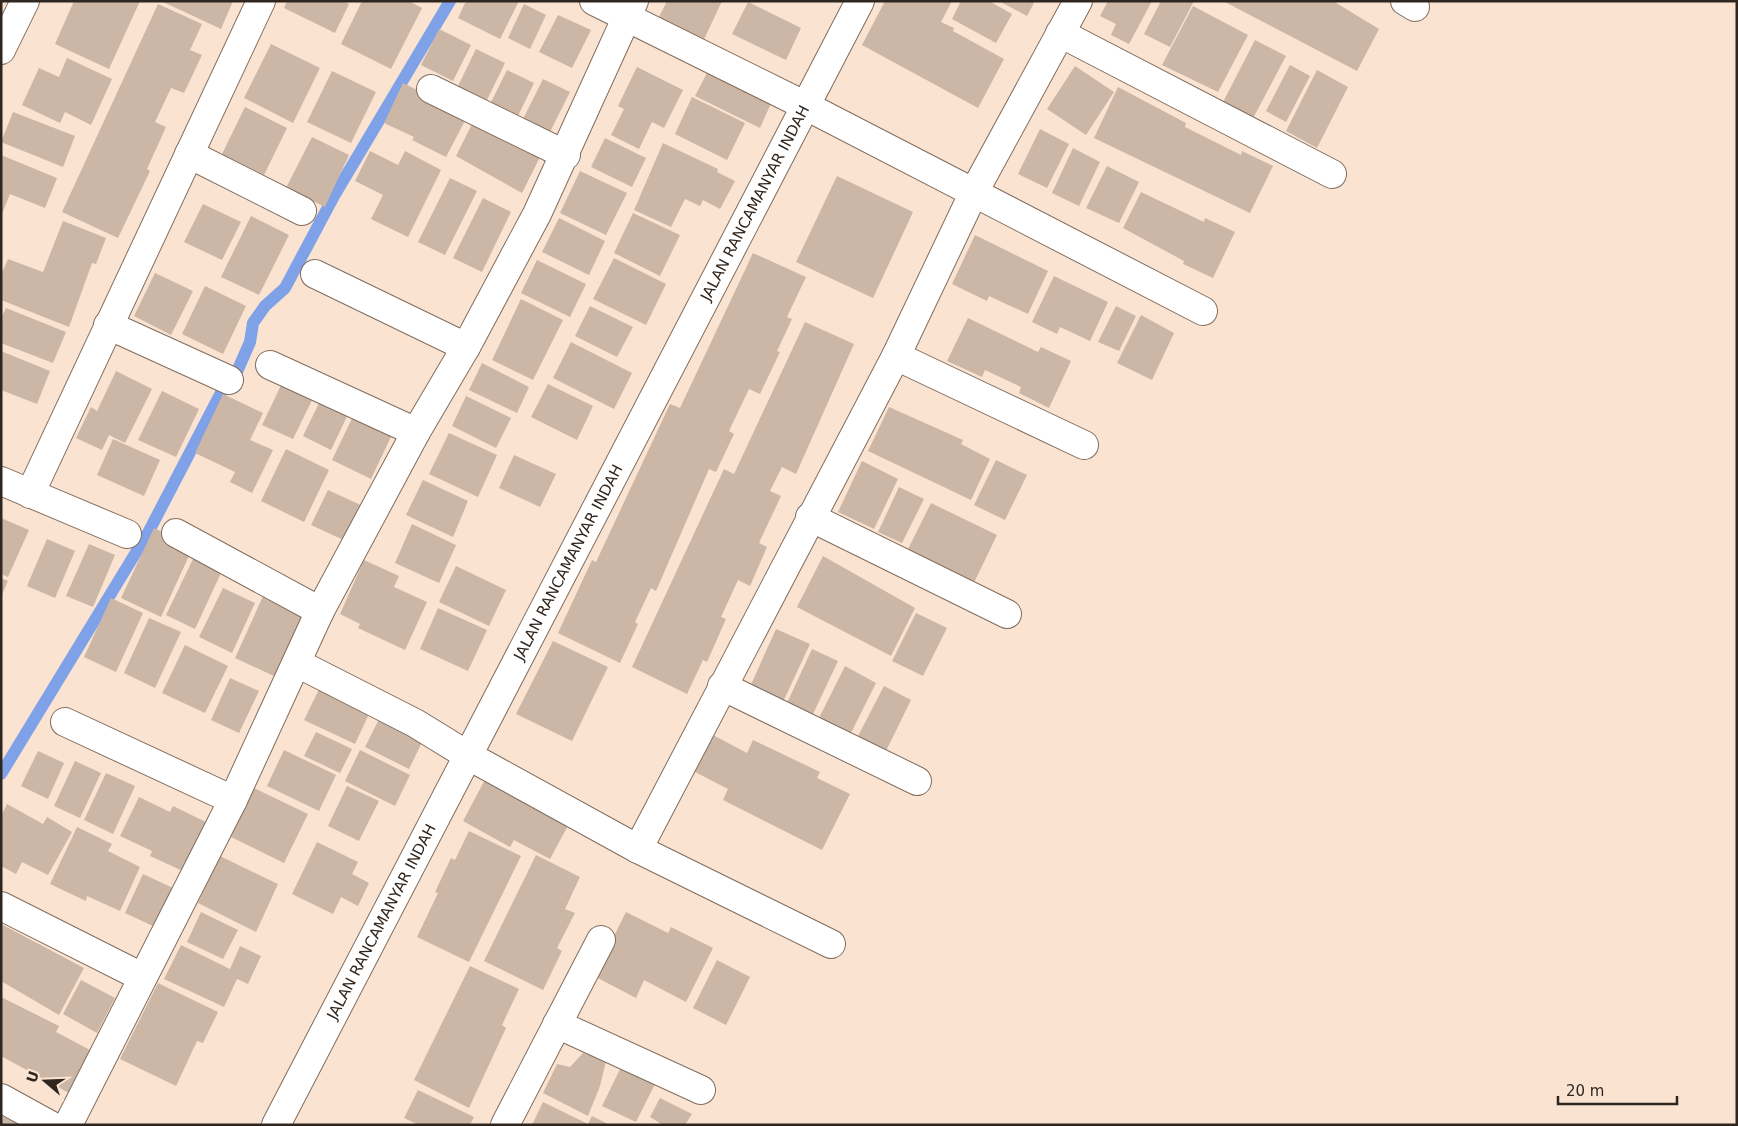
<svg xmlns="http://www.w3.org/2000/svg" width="1738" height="1126" font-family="'DejaVu Sans',sans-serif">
<rect width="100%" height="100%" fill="#fbe3d2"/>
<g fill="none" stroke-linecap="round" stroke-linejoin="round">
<!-- stream -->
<path stroke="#7fa1e7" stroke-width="12" d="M 1,774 L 149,531 L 225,385 L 232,383 L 250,342 L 253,323 L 265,306 L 285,288 L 334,196 L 450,1"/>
</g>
<!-- building -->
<g fill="#ccb6a5">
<path d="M 74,1 L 140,1 L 109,69 L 55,44 Z"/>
<path d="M 161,1 L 233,1 L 221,29 Z"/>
<path d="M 287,1 L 343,1 L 349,4 L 335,33 L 284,8 Z"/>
<path d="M 362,1 L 409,1 L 422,8 L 391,69 L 341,44 Z"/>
<path d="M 466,1 L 519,1 L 500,39 L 458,18 Z"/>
<path d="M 667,1 L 722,1 L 700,48 L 655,25 Z"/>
<path d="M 885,1 L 952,1 L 941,22 L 954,28 L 953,31 L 1004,59 L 978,108 L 862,45 Z"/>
<path d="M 961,1 L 989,1 L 1012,14 L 996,43 L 952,19 Z"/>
<path d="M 999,1 L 1035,1 L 1027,16 Z"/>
<path d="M 1108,1 L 1152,1 L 1129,44 L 1111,35 L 1116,24 L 1100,16 Z"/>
<path d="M 1161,1 L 1194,1 L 1170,47 L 1144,34 Z"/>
<path d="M 1223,1 L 1333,1 L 1379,29 L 1357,71 Z"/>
<path d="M 748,2 L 801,28 L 786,60 L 732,34 Z"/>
<path d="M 158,4 L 202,24 L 190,50 L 202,55 L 184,93 L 171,88 L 155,122 L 166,127 L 147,169 L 150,171 L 118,238 L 62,212 Z"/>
<path d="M 524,4 L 546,15 L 530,49 L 508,38 Z"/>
<path d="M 1193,6 L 1248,35 L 1218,92 L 1162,65 Z"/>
<path d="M 558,15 L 591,30 L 572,68 L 539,52 Z"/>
<path d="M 439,29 L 471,45 L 453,81 L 421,65 Z"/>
<path d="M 1255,40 L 1286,56 L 1251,122 L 1221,106 Z"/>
<path d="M 271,44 L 320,68 L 293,123 L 244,98 Z"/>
<path d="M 476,49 L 505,63 L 487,100 L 458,86 Z"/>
<path d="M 67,58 L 112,79 L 91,125 L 65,112 L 60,123 L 22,105 L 39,68 L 59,77 Z"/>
<path d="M 1290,65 L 1310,76 L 1286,122 L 1266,111 Z"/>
<path d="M 1075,66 L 1114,92 L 1086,135 L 1047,109 Z"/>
<path d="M 637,67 L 683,90 L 664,128 L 652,122 L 639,149 L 611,135 L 624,109 L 618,106 Z"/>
<path d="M 710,67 L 773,99 L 760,128 L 695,96 Z"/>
<path d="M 507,70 L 534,83 L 517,118 L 490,104 Z"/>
<path d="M 1317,70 L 1348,87 L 1317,148 L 1286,131 Z"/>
<path d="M 332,71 L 376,92 L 351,143 L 307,122 Z"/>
<path d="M 543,79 L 570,92 L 548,136 L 521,123 Z"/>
<path d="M 403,83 L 468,115 L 446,157 L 412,140 L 414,137 L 384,123 Z"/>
<path d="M 1118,87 L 1186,123 L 1185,127 L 1241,155 L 1242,151 L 1273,166 L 1250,213 L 1094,138 Z"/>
<path d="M 692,97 L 745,123 L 727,160 L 675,134 Z"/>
<path d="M 245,107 L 287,128 L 264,175 L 222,154 Z"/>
<path d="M 13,112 L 75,136 L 63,167 L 1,142 Z"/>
<path d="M 477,114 L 545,147 L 522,193 L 456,156 Z"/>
<path d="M 1040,129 L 1069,144 L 1047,188 L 1018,174 Z"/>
<path d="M 312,137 L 349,155 L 325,207 L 286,188 Z"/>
<path d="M 605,138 L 646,158 L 632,187 L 591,167 Z"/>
<path d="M 663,143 L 718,169 L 717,172 L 735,181 L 720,209 L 703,200 L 700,206 L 685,199 L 671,227 L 634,210 Z"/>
<path d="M 1073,148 L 1100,162 L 1079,206 L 1052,193 Z"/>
<path d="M 370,151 L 398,165 L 405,151 L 441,170 L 408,237 L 371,219 L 383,195 L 355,181 Z"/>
<path d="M 1,155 L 57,178 L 45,208 L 10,194 L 1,216 Z"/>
<path d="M 1107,166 L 1139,182 L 1119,223 L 1086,208 Z"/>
<path d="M 580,171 L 627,193 L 606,235 L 560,213 Z"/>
<path d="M 837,176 L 913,212 L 873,298 L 796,262 Z"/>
<path d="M 450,178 L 477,191 L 445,255 L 418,242 Z"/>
<path d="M 1141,192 L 1204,222 L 1205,218 L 1235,232 L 1213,278 L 1183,264 L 1184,261 L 1123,228 Z"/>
<path d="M 483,198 L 511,212 L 482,272 L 453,258 Z"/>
<path d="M 203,204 L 241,222 L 222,260 L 184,242 Z"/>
<path d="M 633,213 L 680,235 L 660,276 L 614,253 Z"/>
<path d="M 251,216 L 289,235 L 259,295 L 221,277 Z"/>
<path d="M 559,218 L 605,241 L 589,275 L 542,252 Z"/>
<path d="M 63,221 L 106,238 L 96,264 L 92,263 L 69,327 L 1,300 L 1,275 L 8,259 L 43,272 Z"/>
<path d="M 975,235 L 1048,271 L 1028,314 L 989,296 L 987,301 L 952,284 Z"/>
<path d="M 753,253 L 806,277 L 787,317 L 792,319 L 777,351 L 780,352 L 760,394 L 749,389 L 729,431 L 734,434 L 716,472 L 709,469 L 656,591 L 651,588 L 635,622 L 638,624 L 620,663 L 558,633 L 592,560 L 596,562 L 670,404 L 680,408 Z"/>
<path d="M 614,258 L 666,284 L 646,325 L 593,299 Z"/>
<path d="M 537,260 L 586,284 L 570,317 L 521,293 Z"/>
<path d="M 155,273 L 193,291 L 171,335 L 134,316 Z"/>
<path d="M 1054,276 L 1108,302 L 1090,341 L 1060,327 L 1057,334 L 1032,322 Z"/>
<path d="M 205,286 L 246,306 L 223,354 L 182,334 Z"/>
<path d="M 521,299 L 563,320 L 533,380 L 492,360 Z"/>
<path d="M 590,306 L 633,327 L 617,357 L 575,336 Z"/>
<path d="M 1116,306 L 1136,316 L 1119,351 L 1098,342 Z"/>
<path d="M 6,308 L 66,332 L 53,363 L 1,343 L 1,318 Z"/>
<path d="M 1141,315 L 1174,333 L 1152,380 L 1117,363 Z"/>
<path d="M 968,318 L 1038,352 L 1041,347 L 1071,361 L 1049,408 L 1019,393 L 1021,387 L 985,370 L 982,377 L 947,361 Z"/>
<path d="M 805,322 L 854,344 L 796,474 L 782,467 L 770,491 L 781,496 L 759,543 L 767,547 L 750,586 L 738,580 L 721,617 L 726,619 L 707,662 L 703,660 L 687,694 L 632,667 L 724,469 L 734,474 Z"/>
<path d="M 571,342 L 632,373 L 614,409 L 553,378 Z"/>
<path d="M 1,351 L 50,371 L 37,404 L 1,390 Z"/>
<path d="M 482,363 L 529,387 L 517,413 L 469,390 Z"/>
<path d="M 116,371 L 152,389 L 125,443 L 109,435 L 102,450 L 76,438 L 91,407 L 97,411 Z"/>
<path d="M 286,375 L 317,390 L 293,439 L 262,425 Z"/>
<path d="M 548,384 L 593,406 L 577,440 L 531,417 Z"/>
<path d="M 162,391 L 199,409 L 176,457 L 138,440 Z"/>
<path d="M 223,394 L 263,413 L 250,440 L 273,450 L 252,493 L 230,482 L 235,472 L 195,453 Z"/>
<path d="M 466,396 L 511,418 L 496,448 L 452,426 Z"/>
<path d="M 322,397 L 350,410 L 331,450 L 303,436 Z"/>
<path d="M 358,406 L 397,424 L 371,479 L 332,460 Z"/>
<path d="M 889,407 L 963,440 L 961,444 L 990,459 L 971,500 L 868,451 Z"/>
<path d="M 449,433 L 497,455 L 478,497 L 429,474 Z"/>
<path d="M 113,439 L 160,460 L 144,496 L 97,475 Z"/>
<path d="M 286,449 L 329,470 L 304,522 L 261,501 Z"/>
<path d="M 514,455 L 556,474 L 540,507 L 499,488 Z"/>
<path d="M 996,460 L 1027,475 L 1005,520 L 974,505 Z"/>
<path d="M 862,461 L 898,479 L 874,529 L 838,512 Z"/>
<path d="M 423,480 L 468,501 L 453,537 L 406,515 Z"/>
<path d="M 899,487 L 924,499 L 902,543 L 878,532 Z"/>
<path d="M 328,490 L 365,507 L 348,542 L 311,525 Z"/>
<path d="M 931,503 L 997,535 L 969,593 L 907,551 Z"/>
<path d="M 1,518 L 29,530 L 8,577 L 1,574 Z"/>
<path d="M 412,524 L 456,545 L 439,583 L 395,563 Z"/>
<path d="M 154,528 L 193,547 L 161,617 L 121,598 Z"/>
<path d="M 47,539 L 75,551 L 55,598 L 27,586 Z"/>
<path d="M 89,544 L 115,555 L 93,607 L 66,596 Z"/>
<path d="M 823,556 L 915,608 L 891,656 L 797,607 Z"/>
<path d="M 193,559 L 221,573 L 195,629 L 166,615 Z"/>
<path d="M 364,560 L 399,576 L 394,587 L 427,602 L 405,650 L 358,628 L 360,624 L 340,614 Z"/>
<path d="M 456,566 L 506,590 L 489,626 L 439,602 Z"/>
<path d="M 1,578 L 8,581 L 1,597 Z"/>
<path d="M 223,588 L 255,603 L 232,653 L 199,637 Z"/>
<path d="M 264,594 L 306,614 L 276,677 L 235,658 Z"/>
<path d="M 111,598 L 143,613 L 116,672 L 84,657 Z"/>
<path d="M 438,608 L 487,630 L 468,671 L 420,649 Z"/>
<path d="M 916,613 L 947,628 L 923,676 L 892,661 Z"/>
<path d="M 149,618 L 181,632 L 155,688 L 124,673 Z"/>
<path d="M 776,629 L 810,644 L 782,704 L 749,689 Z"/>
<path d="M 553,641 L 608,667 L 572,741 L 516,714 Z"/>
<path d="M 185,645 L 228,666 L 205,713 L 162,693 Z"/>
<path d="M 812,649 L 838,661 L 813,714 L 787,703 Z"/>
<path d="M 845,666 L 876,683 L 850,735 L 818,720 Z"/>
<path d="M 230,678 L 259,691 L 239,733 L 211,720 Z"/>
<path d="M 324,679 L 374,703 L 355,744 L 304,720 Z"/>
<path d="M 884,686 L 911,700 L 885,753 L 857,738 Z"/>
<path d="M 381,715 L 425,736 L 409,769 L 365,747 Z"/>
<path d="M 316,732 L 352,749 L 340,773 L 304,756 Z"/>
<path d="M 713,735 L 747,753 L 753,740 L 820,772 L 817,778 L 850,794 L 822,850 L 723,800 L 728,789 L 695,772 Z"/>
<path d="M 284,750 L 336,775 L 319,811 L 267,786 Z"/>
<path d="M 360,750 L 410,775 L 395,806 L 345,781 Z"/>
<path d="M 38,751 L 64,763 L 48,799 L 21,786 Z"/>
<path d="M 75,761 L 101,773 L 80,818 L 54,806 Z"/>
<path d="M 106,773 L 135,786 L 113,834 L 84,820 Z"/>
<path d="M 488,774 L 571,820 L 550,859 L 514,840 L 510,847 L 463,821 Z"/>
<path d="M 347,786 L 379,801 L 359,841 L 328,826 Z"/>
<path d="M 254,788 L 308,814 L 284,863 L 231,837 Z"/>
<path d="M 139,797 L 170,812 L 173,806 L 208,823 L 185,872 L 150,856 L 152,851 L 120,836 Z"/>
<path d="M 7,804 L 43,824 L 47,817 L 72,832 L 48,875 L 22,862 L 16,874 L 1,866 L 1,816 Z"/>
<path d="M 77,827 L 112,844 L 108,851 L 140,867 L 120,911 L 87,896 L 86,901 L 50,884 Z"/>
<path d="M 469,831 L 521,856 L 469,962 L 417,937 L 438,893 L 435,892 L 451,858 L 455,860 Z"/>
<path d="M 317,842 L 358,862 L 352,874 L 369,883 L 358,906 L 341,897 L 333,914 L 292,894 Z"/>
<path d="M 536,855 L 580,877 L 565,909 L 575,913 L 557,948 L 562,951 L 543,990 L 484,961 Z"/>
<path d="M 220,856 L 278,884 L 256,932 L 198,903 Z"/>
<path d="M 143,874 L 173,888 L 155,927 L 125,913 Z"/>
<path d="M 201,912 L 238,930 L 223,959 L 187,942 Z"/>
<path d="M 626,912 L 668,933 L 671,927 L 713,948 L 686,1002 L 644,980 L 636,998 L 594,976 Z"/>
<path d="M 1,924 L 84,968 L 59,1015 L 1,981 Z"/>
<path d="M 181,945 L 230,969 L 240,946 L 261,956 L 248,984 L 237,979 L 224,1007 L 164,979 Z"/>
<path d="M 717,960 L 750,977 L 726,1025 L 693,1008 Z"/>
<path d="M 470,966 L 519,989 L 502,1025 L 506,1028 L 469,1108 L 414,1080 Z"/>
<path d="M 81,980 L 115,998 L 97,1033 L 63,1014 Z"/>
<path d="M 158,983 L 218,1012 L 203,1043 L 197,1041 L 176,1086 L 120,1059 Z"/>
<path d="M 1,997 L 59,1026 L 56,1032 L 92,1051 L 69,1093 L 1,1056 Z"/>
<path d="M 583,1053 L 606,1061 L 600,1086 L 588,1116 L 543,1093 L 557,1064 L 570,1067 Z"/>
<path d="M 625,1059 L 659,1076 L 636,1122 L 602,1106 Z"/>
<path d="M 418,1090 L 474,1117 L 470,1125 L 419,1125 L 404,1118 Z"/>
<path d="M 660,1098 L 692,1114 L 685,1125 L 663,1125 L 650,1117 Z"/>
<path d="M 543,1102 L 588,1124 L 592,1116 L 610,1125 L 532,1125 Z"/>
<path d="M 4,1110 L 31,1125 L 1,1125 Z"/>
</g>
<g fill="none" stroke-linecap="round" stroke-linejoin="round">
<!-- minor casing -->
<g stroke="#816d5d" stroke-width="30">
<g id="minor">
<path d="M 594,1 L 806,106 L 1203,311"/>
<path d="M 1405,1 L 1415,7"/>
<path d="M 1060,33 L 1332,174"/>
<path d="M 1,50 L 25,1"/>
<path d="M 431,89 L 566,155"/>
<path d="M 189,154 L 302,211"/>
<path d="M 315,274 L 466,347"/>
<path d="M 108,325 L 229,380"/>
<path d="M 896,356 L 1084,445"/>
<path d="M 270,365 L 416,432"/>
<path d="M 1,481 L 127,534"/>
<path d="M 30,494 L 261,1"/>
<path d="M 810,517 L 1007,614"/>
<path d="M 176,533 L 320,611"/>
<path d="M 297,663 L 415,723 L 467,755 L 638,849 L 831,944"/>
<path d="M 722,686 L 917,781"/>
<path d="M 65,722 L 233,800"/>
<path d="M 638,849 L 896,356 L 974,192 L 1078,1"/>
<path d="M 1,906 L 142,977"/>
<path d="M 557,1024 L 701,1090"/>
<path d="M 1,1098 L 50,1125"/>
<path d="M 68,1125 L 233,800 L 320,611 L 416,432 L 466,347 L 537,214 L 634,1"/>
<path id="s1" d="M 276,1125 L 860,1"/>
<path d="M 505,1125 L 601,940"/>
</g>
</g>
<!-- minor -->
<use href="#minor" stroke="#fff" stroke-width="28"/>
</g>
<g text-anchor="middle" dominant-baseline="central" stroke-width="5" stroke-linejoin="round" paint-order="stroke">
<!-- street labels -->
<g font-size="15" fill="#2f261f" stroke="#fbe3d2">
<text stroke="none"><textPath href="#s1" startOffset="1039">JALAN RANCAMANYAR INDAH</textPath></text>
<text stroke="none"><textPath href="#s1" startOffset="634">JALAN RANCAMANYAR INDAH</textPath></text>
<text stroke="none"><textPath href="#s1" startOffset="229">JALAN RANCAMANYAR INDAH</textPath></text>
</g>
</g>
<!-- border -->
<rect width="1738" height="1126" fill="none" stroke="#2f261f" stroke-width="5"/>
<!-- north arrow -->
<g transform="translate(45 1081) rotate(289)" stroke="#fbe3d2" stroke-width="4" paint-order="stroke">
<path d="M0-4L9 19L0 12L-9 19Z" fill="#2f261f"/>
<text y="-8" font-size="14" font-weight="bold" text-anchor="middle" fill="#2f261f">U</text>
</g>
<!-- scale -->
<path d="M1558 1096v8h119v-8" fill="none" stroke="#2f261f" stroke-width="2.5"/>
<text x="1566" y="1096" font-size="15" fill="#2f261f" stroke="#fbe3d2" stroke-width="4" paint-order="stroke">20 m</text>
</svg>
